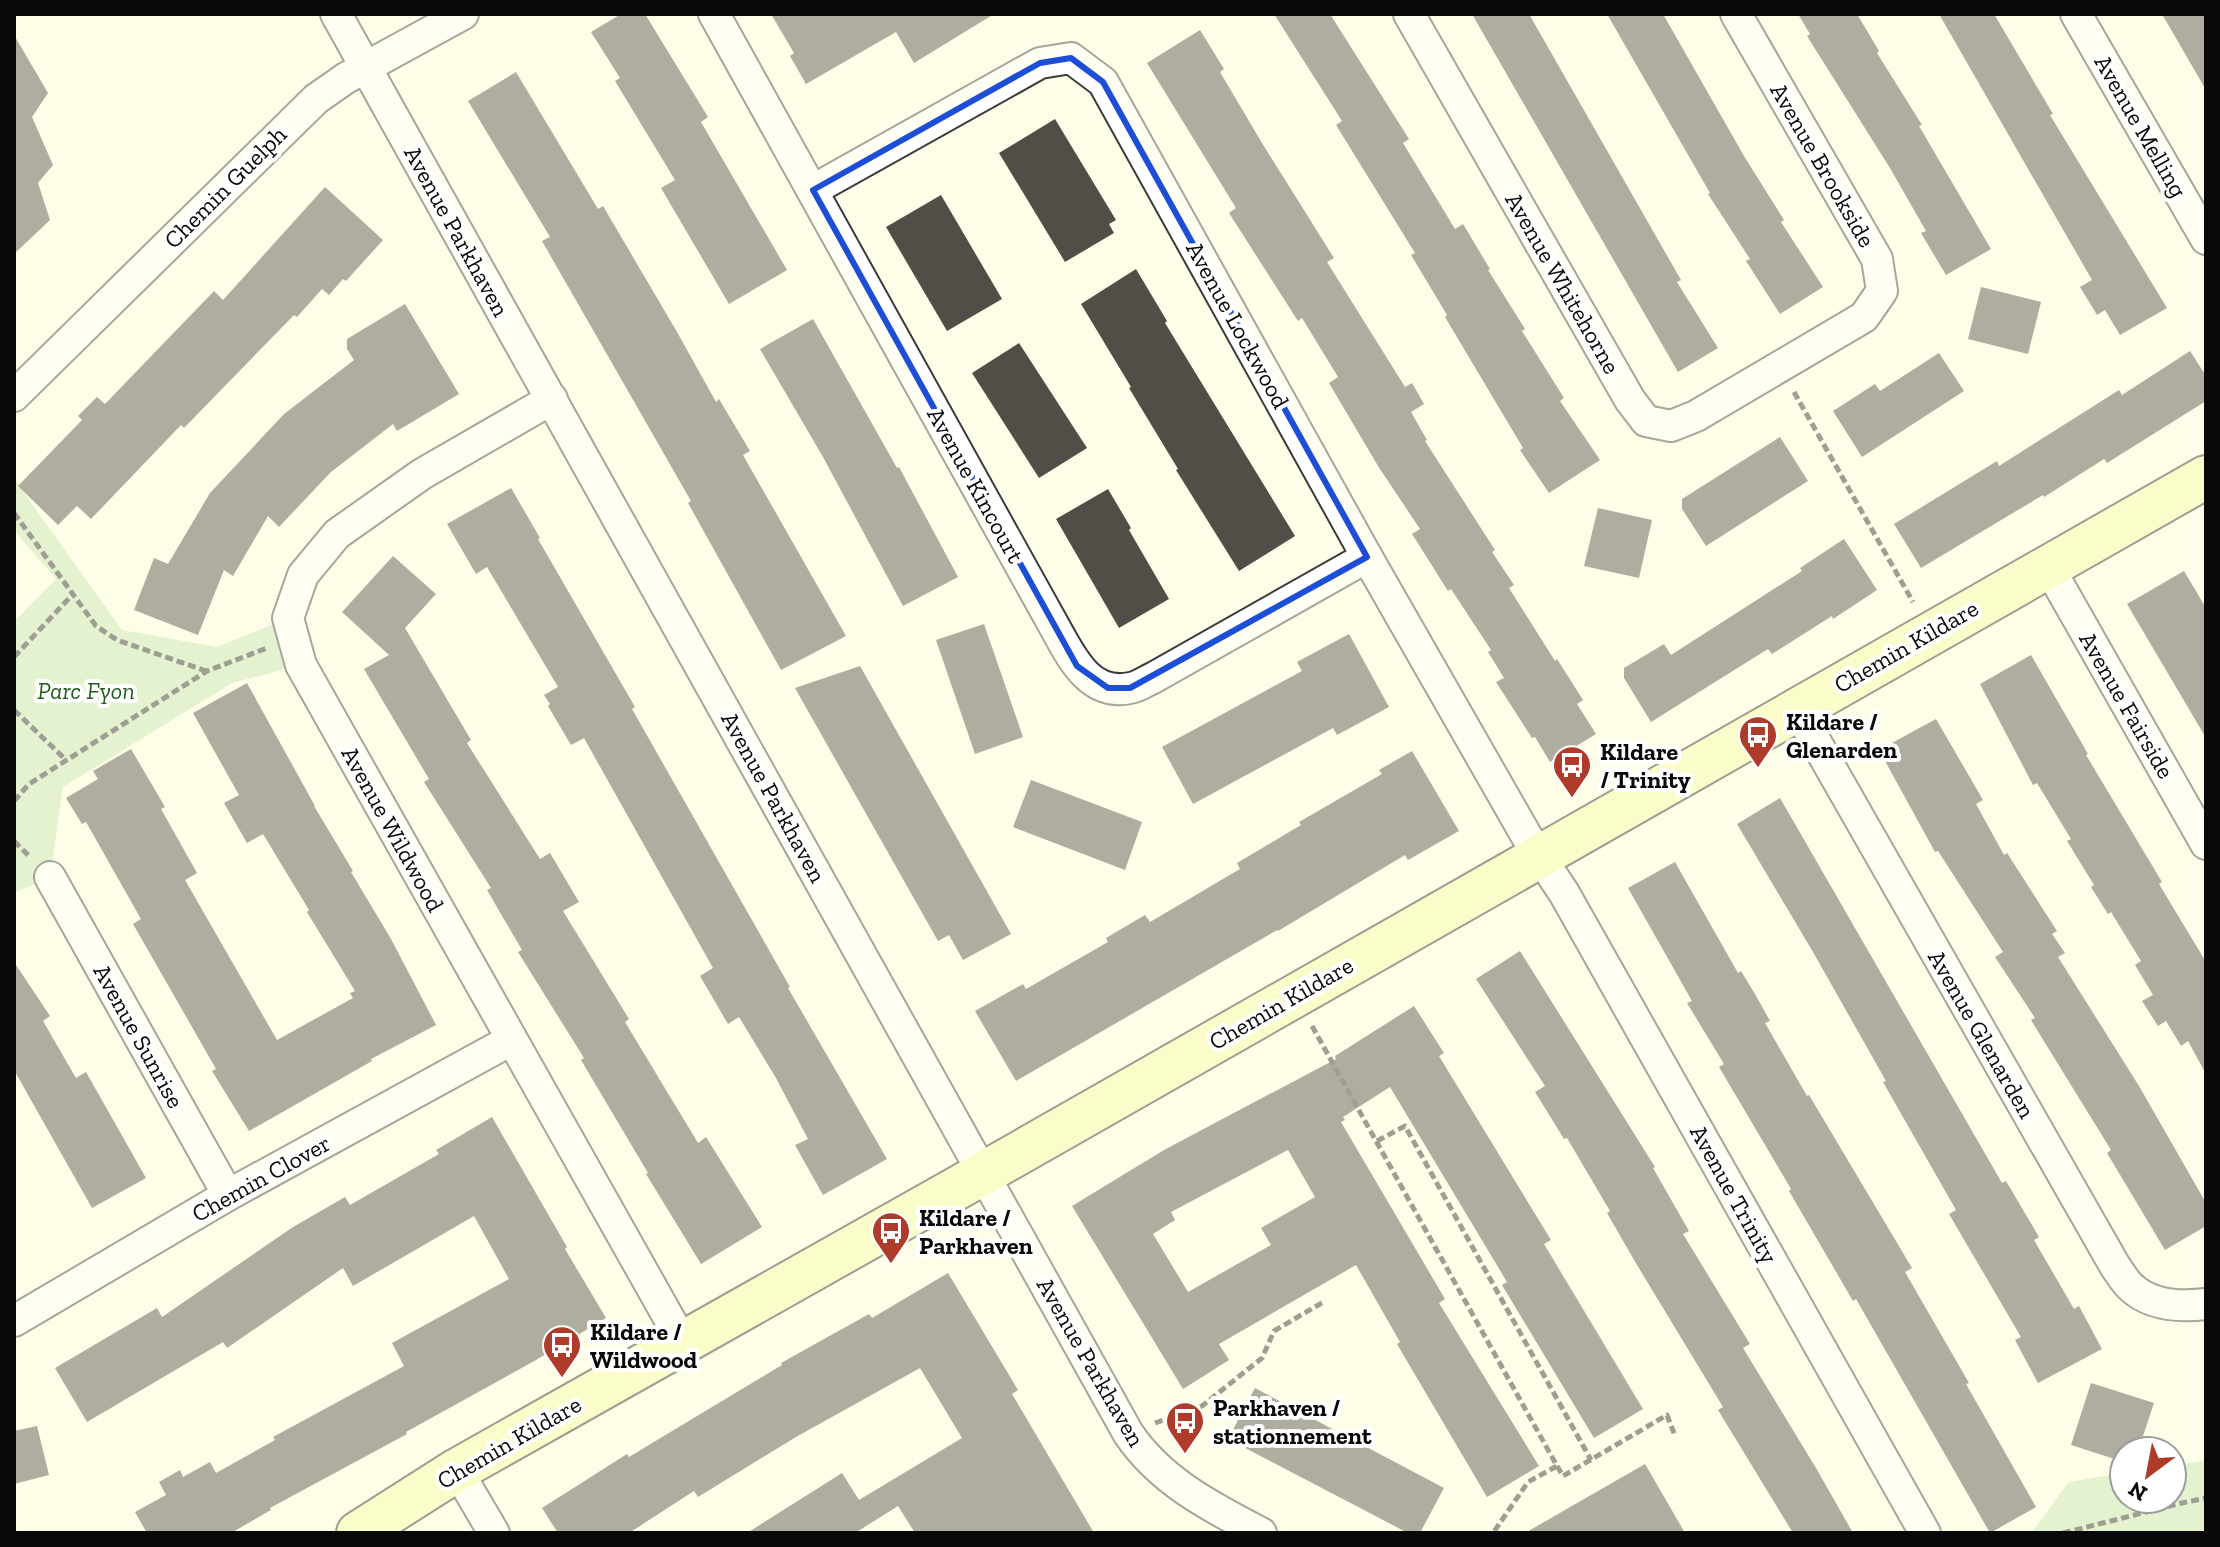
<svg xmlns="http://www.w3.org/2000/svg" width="2220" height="1547" font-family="'Zilla Slab',serif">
<rect width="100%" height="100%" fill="#fefde7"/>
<!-- green -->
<g fill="#c5e5b4">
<path d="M 14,479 L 122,630 L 217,647 L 288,618 L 301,665 L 232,683 L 63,787 L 50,877 L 14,893 L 14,622 L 56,579 L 14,530 Z"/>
<path d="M 2206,1460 L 2206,1533 L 2031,1533 L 2069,1482 L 2124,1473 L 2124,1499 L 2172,1499 L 2172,1466 Z"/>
</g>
<!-- building -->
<g fill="#514d47" fill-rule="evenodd">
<path d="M 621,14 L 645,14 L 708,117 L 701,122 L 787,270 L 729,304 L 661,188 L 675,180 L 615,81 L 620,78 L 591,32 Z"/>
<path d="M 771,14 L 994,14 L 914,63 L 896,32 L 806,84 L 790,56 L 794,53 Z"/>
<path d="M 1274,14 L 1330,14 L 1409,139 L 1403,143 L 1455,229 L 1463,224 L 1490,269 L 1488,270 L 1525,329 L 1522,331 L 1564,398 L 1560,401 L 1600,460 L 1549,493 L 1520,450 L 1523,448 L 1445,317 L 1447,315 L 1411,255 L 1415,253 L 1336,125 L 1342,121 Z"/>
<path d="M 1472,14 L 1529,14 L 1681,280 L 1677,282 L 1718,348 L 1678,372 Z"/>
<path d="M 1607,14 L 1663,14 L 1744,156 L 1784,220 L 1781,222 L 1823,287 L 1780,314 L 1746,261 L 1750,259 L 1708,194 L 1710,193 Z"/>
<path d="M 1798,14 L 1857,14 L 1879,51 L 1877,53 L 1922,125 L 1919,126 L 1991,249 L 1946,275 L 1921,233 L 1926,231 L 1890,168 L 1807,36 L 1810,34 Z"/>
<path d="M 1939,14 L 1994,14 L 2053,114 L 2050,115 L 2167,308 L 2120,335 L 2105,310 L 2097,315 L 2080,287 L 2092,280 Z"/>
<path d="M 2162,14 L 2206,14 L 2206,90 Z"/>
<path d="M 1200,30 L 1224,69 L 1220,72 L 1262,143 L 1334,258 L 1327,262 L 1405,387 L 1412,383 L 1424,404 L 1411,412 L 1427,440 L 1425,441 L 1495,550 L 1492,552 L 1514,585 L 1509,588 L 1555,661 L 1557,659 L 1583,700 L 1577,704 L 1596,734 L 1550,762 L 1535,737 L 1532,738 L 1496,682 L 1504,678 L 1488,652 L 1491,650 L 1451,589 L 1448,591 L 1412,534 L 1420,529 L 1378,466 L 1329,383 L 1338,377 L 1302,318 L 1298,321 L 1229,213 L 1236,208 L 1147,63 Z"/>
<path d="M 14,35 L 48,93 L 32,117 L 53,165 L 38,183 L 50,220 L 14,254 Z"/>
<path d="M 516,72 L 598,209 L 603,206 L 677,332 L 716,402 L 719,399 L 750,451 L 743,455 L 846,636 L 781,670 L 688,503 L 691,501 L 542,241 L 550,237 L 468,101 Z"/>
<path d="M 1055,119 L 1116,220 L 1109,224 L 1114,233 L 1065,262 L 999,153 Z"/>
<path d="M 325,187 L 383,240 L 346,281 L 343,279 L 329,295 L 322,289 L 297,317 L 294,315 L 184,428 L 181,425 L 91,519 L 77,506 L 58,525 L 18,486 L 82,420 L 78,416 L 97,397 L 105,404 L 214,291 L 223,300 Z"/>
<path d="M 941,195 L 1002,299 L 947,331 L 886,227 Z"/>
<path d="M 1136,269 L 1167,321 L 1165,323 L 1295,536 L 1239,571 L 1176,470 L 1178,469 L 1129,388 L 1131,387 L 1081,304 Z"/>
<path d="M 1981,287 L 2041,302 L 2028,354 L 1968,339 Z"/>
<path d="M 405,304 L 459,394 L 397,431 L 393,424 L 331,472 L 279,527 L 268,516 L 233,576 L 224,570 L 198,635 L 134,610 L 154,558 L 168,564 L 210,493 L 284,414 L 354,360 L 347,349 L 347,339 Z"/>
<path d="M 813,319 L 897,468 L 899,467 L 958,577 L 903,606 L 823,457 L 760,349 Z"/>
<path d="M 1019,343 L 1087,448 L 1039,478 L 972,373 Z"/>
<path d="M 2190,351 L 2206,376 L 2206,401 L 2107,463 L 2104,459 L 2044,497 L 2043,495 L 1921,568 L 1894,524 L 1997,461 L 1999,466 L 2119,390 L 2122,395 Z"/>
<path d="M 1939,353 L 1964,391 L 1862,457 L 1833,411 L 1875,384 L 1880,391 Z"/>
<path d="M 1780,437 L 1808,481 L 1706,546 L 1682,509 L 1682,499 Z"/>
<path d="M 511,488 L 540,538 L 538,539 L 635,707 L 632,709 L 790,987 L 788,988 L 887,1159 L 823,1195 L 795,1145 L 808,1139 L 776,1078 L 739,1017 L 728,1024 L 700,976 L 713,968 L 584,738 L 571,745 L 548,706 L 550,704 L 544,695 L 558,687 L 487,567 L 476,574 L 447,524 Z"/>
<path d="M 1108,489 L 1131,528 L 1129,530 L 1169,599 L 1119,628 L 1056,519 Z"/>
<path d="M 1598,508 L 1652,520 L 1639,578 L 1584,566 Z"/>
<path d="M 1844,539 L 1877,590 L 1833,619 L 1832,616 L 1772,654 L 1768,649 L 1651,722 L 1624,678 L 1624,668 L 1664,644 L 1671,655 L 1802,571 L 1800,568 Z"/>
<path d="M 393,556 L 436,594 L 405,628 L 471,740 L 467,743 L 540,859 L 550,853 L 579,902 L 563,911 L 629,1019 L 625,1022 L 698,1143 L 706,1137 L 762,1227 L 701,1264 L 646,1174 L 648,1173 L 581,1060 L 584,1058 L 518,952 L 522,950 L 487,890 L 491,888 L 424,782 L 429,779 L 364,669 L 389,655 L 342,612 Z"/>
<path d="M 2184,571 L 2206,608 L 2206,738 L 2127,604 Z"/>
<path d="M 984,624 L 1023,737 L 975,754 L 936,640 Z"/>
<path d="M 1349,634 L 1389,707 L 1337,735 L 1333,728 L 1193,804 L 1162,747 L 1302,671 L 1297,662 Z"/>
<path d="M 2031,655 L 2088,754 L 2086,755 L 2162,882 L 2159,884 L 2206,962 L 2206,1074 L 2188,1041 L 2181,1046 L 2166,1021 L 2158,1026 L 2142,1001 L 2153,995 L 2135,965 L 2141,961 L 2111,912 L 2108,914 L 2091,887 L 2094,885 L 2067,841 L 2071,839 L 2037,783 L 2033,785 L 1980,684 Z"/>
<path d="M 860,666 L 1011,934 L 963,960 L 949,935 L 938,941 L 795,688 Z"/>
<path d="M 247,683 L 315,806 L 314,806 L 353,871 L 351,872 L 391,939 L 436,1025 L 371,1059 L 372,1061 L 249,1131 L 212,1071 L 216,1069 L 133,924 L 141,919 L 86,822 L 82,824 L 66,798 L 98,779 L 93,771 L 131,749 L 165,807 L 161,809 L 197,873 L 185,880 L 277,1040 L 353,998 L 350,993 L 355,991 L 307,912 L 309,910 L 263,834 L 247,843 L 224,803 L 239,795 L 193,713 Z"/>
<path d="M 1936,719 L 1983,800 L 1976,804 L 2004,855 L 2007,853 L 2057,931 L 2052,934 L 2065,953 L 2058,957 L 2139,1086 L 2206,1203 L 2206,1226 L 2165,1250 L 2107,1153 L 2111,1150 L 2031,1020 L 2035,1018 L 1995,957 L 2003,952 L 1938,851 L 1935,852 L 1879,750 Z"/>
<path d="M 1412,751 L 1459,831 L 1408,860 L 1405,855 L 1278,931 L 1277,930 L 1016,1081 L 975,1011 L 1023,984 L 1026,989 L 1108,942 L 1106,938 L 1145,915 L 1150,922 L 1240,869 L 1237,863 L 1301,825 L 1299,822 L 1382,774 L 1379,770 Z"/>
<path d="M 1031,780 L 1142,822 L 1125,870 L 1013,827 Z"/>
<path d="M 1780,798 L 2002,1183 L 2006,1181 L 2039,1237 L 2034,1240 L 2074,1309 L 2079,1306 L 2102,1349 L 2038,1383 L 2015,1340 L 2021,1337 L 1949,1214 L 1956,1210 L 1883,1082 L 1886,1081 L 1813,952 L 1737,824 Z"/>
<path d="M 1675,862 L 1738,973 L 1741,971 L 1755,994 L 1770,1021 L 1765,1023 L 1807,1096 L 1809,1095 L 1912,1268 L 1905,1272 L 1969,1383 L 1966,1384 L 2036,1507 L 1990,1533 L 1856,1299 L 1853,1301 L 1789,1191 L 1791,1189 L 1719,1067 L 1724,1064 L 1687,1003 L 1692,1001 L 1628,888 Z"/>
<path d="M 1520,951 L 1655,1167 L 1653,1168 L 1689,1231 L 1683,1234 L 1750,1344 L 1743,1348 L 1816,1468 L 1853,1533 L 1793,1533 L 1718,1410 L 1723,1407 L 1637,1265 L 1607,1213 L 1610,1211 L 1567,1138 L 1564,1139 L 1535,1092 L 1545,1086 L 1476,979 Z"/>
<path d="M 14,962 L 50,1016 L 43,1021 L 76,1078 L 86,1072 L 146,1178 L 92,1208 L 14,1070 Z"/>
<path d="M 1414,1006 L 1444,1053 L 1439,1056 L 1551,1240 L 1544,1244 L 1643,1409 L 1594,1438 L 1502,1285 L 1507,1282 L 1390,1087 L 1343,1117 L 1345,1120 L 1341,1122 L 1445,1299 L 1439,1303 L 1539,1466 L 1487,1497 L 1397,1344 L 1400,1342 L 1356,1265 L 1219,1344 L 1229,1360 L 1183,1389 L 1072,1206 L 1164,1150 L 1336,1059 L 1335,1056 ZM 1288,1150 L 1315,1197 L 1261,1228 L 1271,1245 L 1188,1292 L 1153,1234 L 1175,1220 L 1171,1212 Z"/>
<path d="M 492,1117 L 567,1247 L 565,1249 L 606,1318 L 536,1360 L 406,1432 L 407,1434 L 270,1508 L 271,1510 L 231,1533 L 147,1533 L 135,1512 L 166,1495 L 159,1482 L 180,1470 L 183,1477 L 210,1462 L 216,1473 L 275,1440 L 273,1437 L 404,1366 L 392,1343 L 509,1279 L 474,1216 L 353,1286 L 343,1268 L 227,1348 L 223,1342 L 87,1422 L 55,1368 L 157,1308 L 162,1317 L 293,1227 L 345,1197 L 350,1205 L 439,1154 L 436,1150 Z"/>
<path d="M 948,1273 L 1018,1390 L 1012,1394 L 1094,1533 L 915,1533 L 898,1506 L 855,1533 L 747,1533 L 842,1473 L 859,1500 L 962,1438 L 920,1368 L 796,1437 L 698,1497 L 694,1491 L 629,1533 L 558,1533 L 542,1508 L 627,1454 L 629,1457 L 782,1365 L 781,1363 L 869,1314 L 872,1318 Z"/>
<path d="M 2091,1383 L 2154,1403 L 2138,1451 L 2124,1451 L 2124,1462 L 2071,1445 Z"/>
<path d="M 1255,1388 L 1444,1488 L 1420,1533 L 1408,1533 L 1228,1439 Z"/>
<path d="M 37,1426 L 49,1475 L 14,1484 L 14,1431 Z"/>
<path d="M 1645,1464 L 1685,1533 L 1525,1533 Z"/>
</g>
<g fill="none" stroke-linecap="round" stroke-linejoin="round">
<!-- street casing -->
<g stroke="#3c3c3c" stroke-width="34">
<g id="street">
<path d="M 336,14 L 1128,1433 C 1160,1481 1211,1507 1261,1533"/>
<path d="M 714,14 L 1053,624 C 1070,654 1088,697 1130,688 C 1138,687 1146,681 1153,678 L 1367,557"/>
<path d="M 1409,14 L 1630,400 L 1646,421 L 1671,426 L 1696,416 L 1864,317 L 1882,291 L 1877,259 L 1736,14"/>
<path d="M 2076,14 L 2206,239"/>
<path d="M 813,190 L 1040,63 L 1071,58 L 1103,82 L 1367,557 L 1530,842 L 1564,893 L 1925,1533"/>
<path d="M 14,396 L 316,99 L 346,78 L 463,14"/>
<path d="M 552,399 L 422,474 L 337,534 L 303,575 L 288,618 L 301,665 L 683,1343"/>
<path d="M 2048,566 L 2206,844"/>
<path d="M 1797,709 L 2115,1266 C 2120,1273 2125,1282 2131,1287 C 2151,1306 2181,1307 2206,1304"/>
<path d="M 50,877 L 228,1195"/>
<path d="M 14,1321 L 228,1195 L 511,1040"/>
<path d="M 457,1470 L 494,1533"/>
</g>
</g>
<!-- secondary casing -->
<g stroke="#2b2b2b" stroke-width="46">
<path id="secondary" d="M 358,1533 L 457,1470 L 984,1173 L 2206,477"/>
</g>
<!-- path -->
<g stroke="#2b2b2b" stroke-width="5" stroke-dasharray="8 4" stroke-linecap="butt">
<path d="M 1794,392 L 1913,602"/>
<path d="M 14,513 L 96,626 L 117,640 L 206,671"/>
<path d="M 14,657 L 73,594"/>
<path d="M 14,710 L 66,760"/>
<path d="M 14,801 L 29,784 L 207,671 L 267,648"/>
<path d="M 14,841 L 29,856"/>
<path d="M 1312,1026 L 1557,1466 L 1528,1482 L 1493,1533"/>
<path d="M 1377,1141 L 1405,1126 L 1591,1460"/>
<path d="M 1155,1423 L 1202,1406 L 1262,1358 L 1274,1331 L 1325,1301"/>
<path d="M 1557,1466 L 1563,1476 L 1667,1415 L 1675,1436"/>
<path d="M 2063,1533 L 2182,1503 L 2206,1498"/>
</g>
<!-- street -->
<use href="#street" stroke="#fff" stroke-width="30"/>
<!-- secondary -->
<use href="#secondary" stroke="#f5faa6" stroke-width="42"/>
</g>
<!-- marked area -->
<path d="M0 0H2220V1547H0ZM 1071,58 L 1103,82 L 1367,557 L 1130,688 L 1108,688 L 1077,666 L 813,190 L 1040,63 Z" fill="#fefde7" fill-opacity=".55" fill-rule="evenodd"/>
<path fill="none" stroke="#1d4ed8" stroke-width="6" stroke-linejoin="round" d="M 1071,58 L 1103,82 L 1367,557 L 1130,688 L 1108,688 L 1077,666 L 813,190 L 1040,63 Z"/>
<!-- icons -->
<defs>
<g id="bus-pin" transform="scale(2)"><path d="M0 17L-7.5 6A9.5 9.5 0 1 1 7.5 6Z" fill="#af3b2b" stroke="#fff"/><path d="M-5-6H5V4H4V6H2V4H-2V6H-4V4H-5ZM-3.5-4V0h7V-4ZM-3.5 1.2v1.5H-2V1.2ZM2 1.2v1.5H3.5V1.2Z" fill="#fff"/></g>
</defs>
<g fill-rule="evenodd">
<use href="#bus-pin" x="1758" y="735"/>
<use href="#bus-pin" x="1572" y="765"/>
<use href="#bus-pin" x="891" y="1231"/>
<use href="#bus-pin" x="562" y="1345"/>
<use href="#bus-pin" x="1185" y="1421"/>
</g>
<g text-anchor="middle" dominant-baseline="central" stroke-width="8" stroke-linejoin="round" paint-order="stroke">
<!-- street labels -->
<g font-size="24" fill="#090909" stroke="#fff">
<text transform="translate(2141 126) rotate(60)">Avenue Melling</text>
<text transform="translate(1823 165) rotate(60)">Avenue Brookside</text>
<text transform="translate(225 187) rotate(-45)">Chemin Guelph</text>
<text transform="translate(457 231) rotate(61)">Avenue Parkhaven</text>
<text transform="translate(1563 283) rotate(60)">Avenue Whitehorne</text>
<text transform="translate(1238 325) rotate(61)">Avenue Lockwood</text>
<text transform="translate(976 485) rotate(61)">Avenue Kincourt</text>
<text transform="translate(1906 646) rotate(-30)">Chemin Kildare</text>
<text transform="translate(2127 705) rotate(60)">Avenue Fairside</text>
<text transform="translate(774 797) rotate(61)">Avenue Parkhaven</text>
<text transform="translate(393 829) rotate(61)">Avenue Wildwood</text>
<text transform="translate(1281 1003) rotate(-30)">Chemin Kildare</text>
<text transform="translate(1982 1034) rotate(60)">Avenue Glenarden</text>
<text transform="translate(139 1036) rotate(61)">Avenue Sunrise</text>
<text transform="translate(261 1178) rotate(-29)">Chemin Clover</text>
<text transform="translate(1734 1194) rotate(61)">Avenue Trinity</text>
<text transform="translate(1091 1362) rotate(60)">Avenue Parkhaven</text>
<text transform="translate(509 1442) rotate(-30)">Chemin Kildare</text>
</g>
<!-- park labels -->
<g font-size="24" font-style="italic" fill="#225c1f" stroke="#fff">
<text x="86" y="690">Parc Fyon</text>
</g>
<!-- poi labels -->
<g font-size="24" font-weight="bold" fill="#090909" stroke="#fff" text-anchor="start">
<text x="1786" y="721">Kildare /<tspan x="1786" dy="28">Glenarden</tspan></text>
<text x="1600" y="751">Kildare<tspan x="1600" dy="28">/ Trinity</tspan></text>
<text x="919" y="1217">Kildare /<tspan x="919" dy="28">Parkhaven</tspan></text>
<text x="590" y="1331">Kildare /<tspan x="590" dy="28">Wildwood</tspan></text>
<text x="1213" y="1407">Parkhaven /<tspan x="1213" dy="28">stationnement</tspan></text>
</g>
</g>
<!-- border -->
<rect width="2220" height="1547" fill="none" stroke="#090909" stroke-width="32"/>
<!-- north arrow -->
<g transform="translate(2148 1475) rotate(212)"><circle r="38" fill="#ffffff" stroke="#9d9d9d" stroke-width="2"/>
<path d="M0-6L14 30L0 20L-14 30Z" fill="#af3b2b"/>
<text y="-12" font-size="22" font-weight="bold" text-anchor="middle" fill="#090909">N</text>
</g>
</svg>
